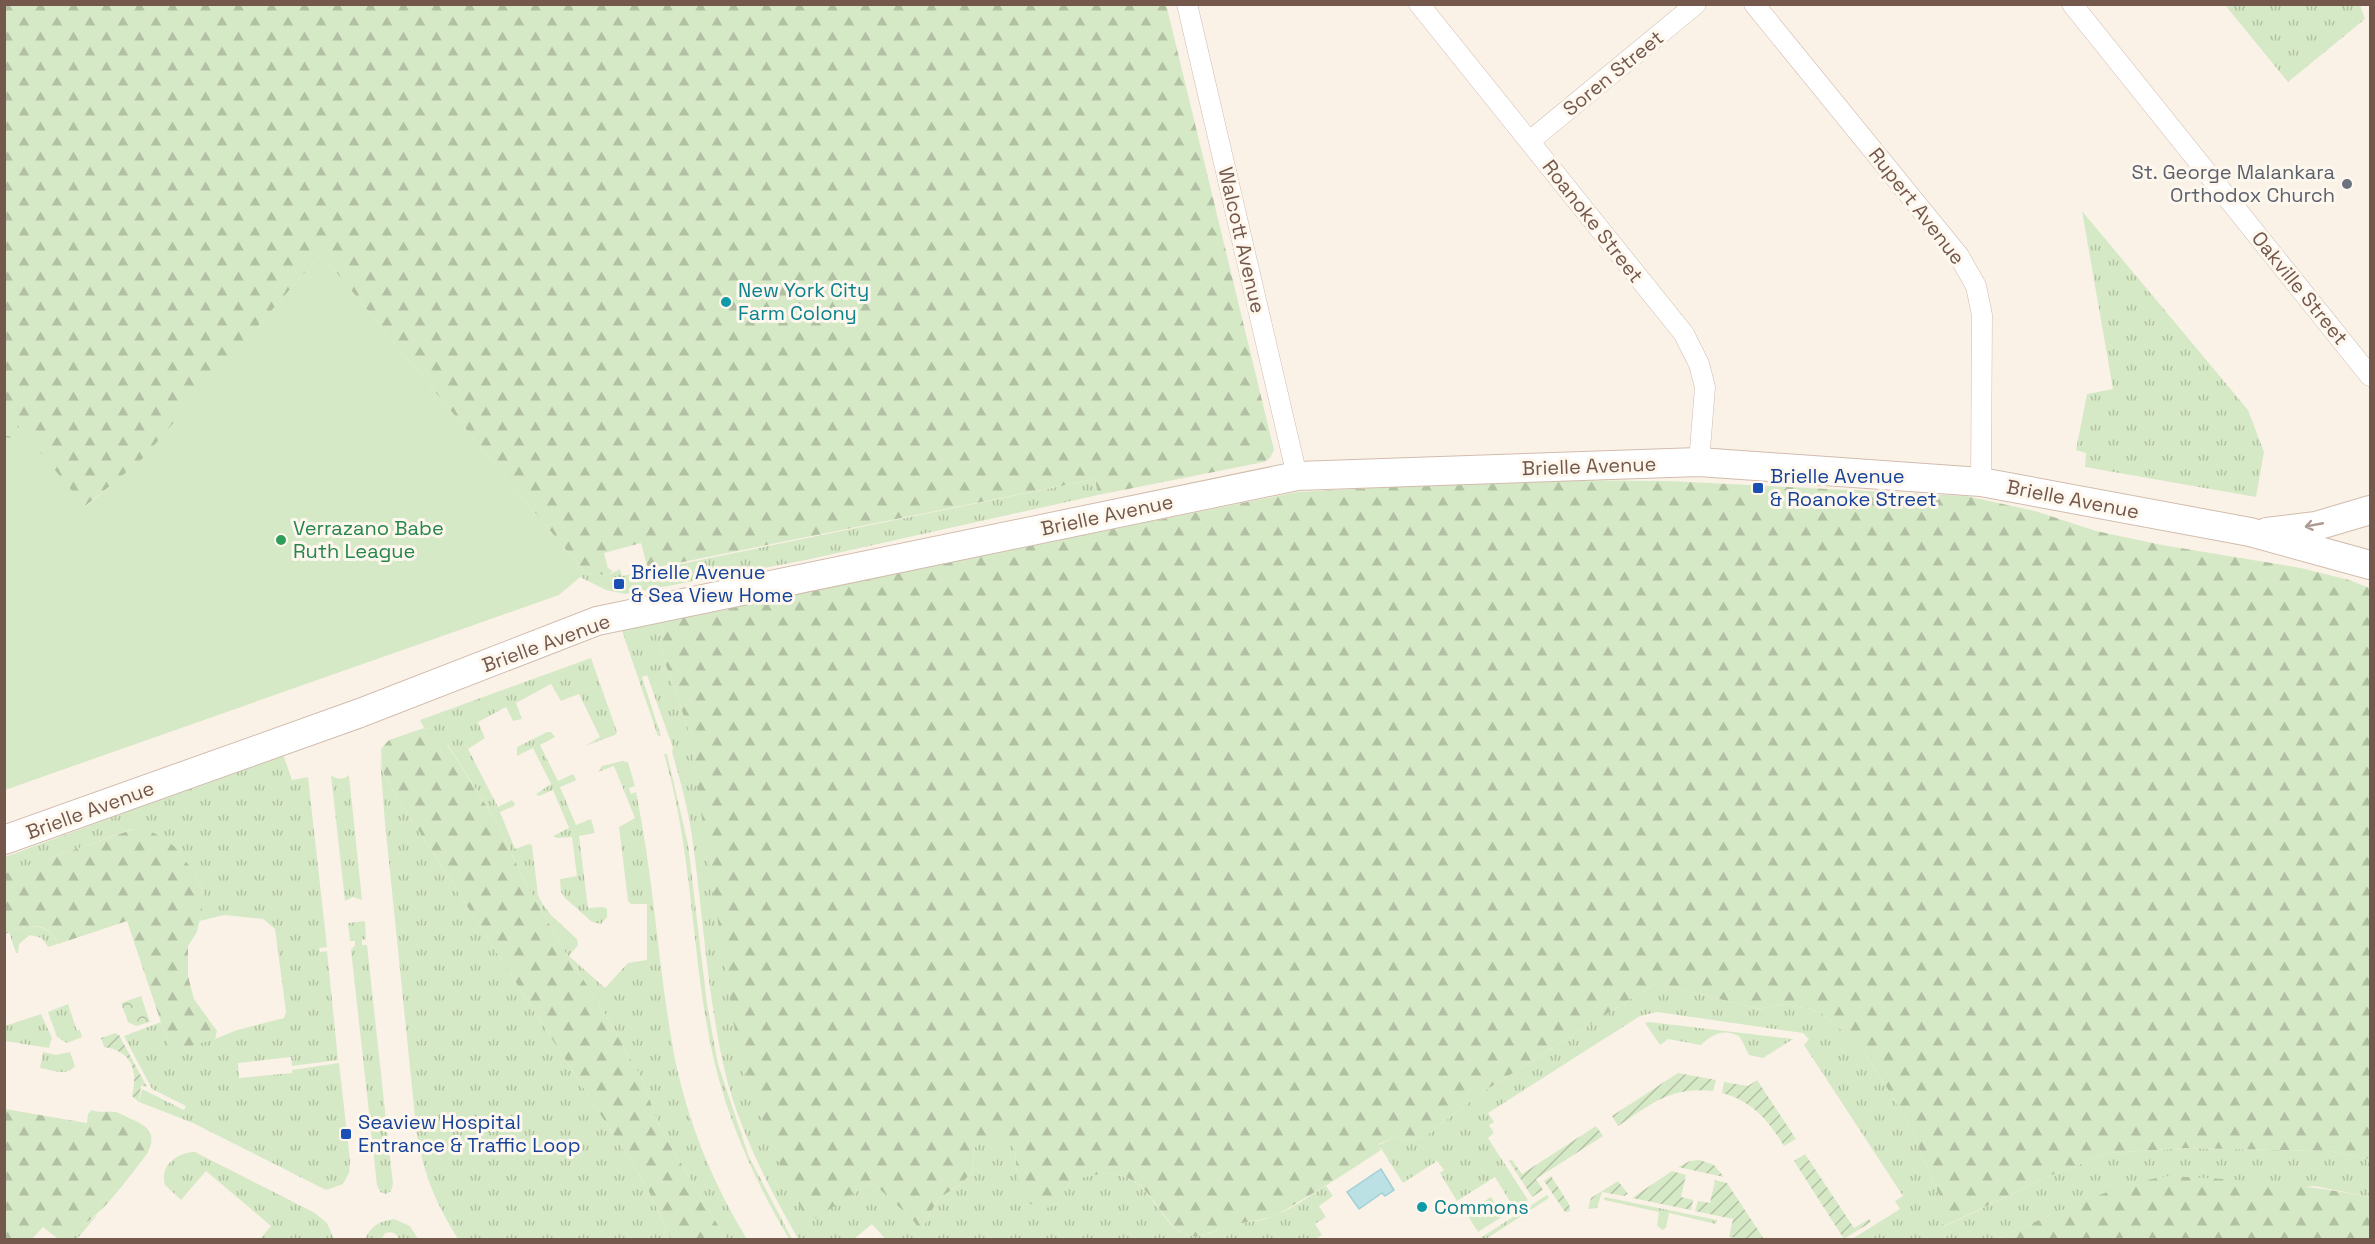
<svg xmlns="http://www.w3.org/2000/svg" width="2375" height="1244" font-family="'Space Grotesk',sans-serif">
<defs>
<pattern id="grass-tufts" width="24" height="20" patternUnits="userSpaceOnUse" patternTransform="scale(1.5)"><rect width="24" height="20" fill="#d6e9c6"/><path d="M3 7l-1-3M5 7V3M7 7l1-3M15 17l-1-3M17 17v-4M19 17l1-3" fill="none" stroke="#b2c0a3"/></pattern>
<pattern id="forest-firs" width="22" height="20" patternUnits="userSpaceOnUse" patternTransform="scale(1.5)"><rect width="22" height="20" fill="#d6e9c6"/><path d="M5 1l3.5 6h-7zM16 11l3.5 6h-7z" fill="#b2c0a3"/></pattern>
<pattern id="park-crowns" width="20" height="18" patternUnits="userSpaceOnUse" patternTransform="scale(1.5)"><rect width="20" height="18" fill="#d6e9c6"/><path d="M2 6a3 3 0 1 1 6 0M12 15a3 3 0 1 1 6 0" fill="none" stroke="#b2c0a3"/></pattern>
<pattern id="garden-furrows" width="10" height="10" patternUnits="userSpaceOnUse" patternTransform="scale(1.5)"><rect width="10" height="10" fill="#d6e9c6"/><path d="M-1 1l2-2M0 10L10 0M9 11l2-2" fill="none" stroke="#b2c0a3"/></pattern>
</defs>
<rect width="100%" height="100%" fill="#fbf2e7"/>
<!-- grass -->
<g fill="url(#grass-tufts)">
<path d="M 2225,5 L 2360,5 L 2365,19 L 2288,82 Z"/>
<path d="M 2082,211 L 2248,410 L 2264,452 L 2256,497 L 2085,467 L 2086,453 L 2076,450 L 2087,394 L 2113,389 Z"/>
<path d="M 1095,479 L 1098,495 L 806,560 L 625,594 L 606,590 L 580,577 L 585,573 L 608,575 L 620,569 L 622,576 Z"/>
<path d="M 656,621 L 664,630 L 659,645 L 688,728 L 808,1222 L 872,1182 L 912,1219 L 921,1231 L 938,1199 L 962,1183 L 972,1172 L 975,1147 L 986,1140 L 1005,1140 L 1015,1149 L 1017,1174 L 1058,1204 C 1064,1186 1069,1180 1088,1176 C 1160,1159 1154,1240 1199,1236 C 1208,1235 1217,1230 1225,1227 C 1241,1222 1259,1222 1274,1216 C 1292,1209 1309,1196 1326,1186 L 1333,1196 L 1319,1206 L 1326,1217 L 1315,1224 L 1322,1235 L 1314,1240 L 886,1240 L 872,1224 L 854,1239 L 798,1239 C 768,1186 738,1128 724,1068 C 707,992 703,914 692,837 C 688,808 680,780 672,752 L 673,748 L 647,675 L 642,677 L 661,736 L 658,736 L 621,628 Z"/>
<path d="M 591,658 L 617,732 L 615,735 L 585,746 L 600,737 L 579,694 L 561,701 L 551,684 L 516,703 L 522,719 L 513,721 L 506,707 L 478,722 L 485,738 L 468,749 L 498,807 L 512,800 L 515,804 L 514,806 L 500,812 L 515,849 L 529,844 L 532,845 L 538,895 L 542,903 L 551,915 L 577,939 L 578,945 L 569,956 L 605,988 L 628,963 L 647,960 L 647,904 L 631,904 L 628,901 L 619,827 L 635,818 L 614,766 L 598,772 L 602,766 L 622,761 L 628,762 L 635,786 L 629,788 L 631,794 L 636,792 C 654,879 658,967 674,1054 C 687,1120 712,1182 747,1239 L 726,1239 L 660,1128 L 642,1079 L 598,1002 L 565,952 L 525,882 L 496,821 L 448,745 L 432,730 L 424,728 L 420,720 Z"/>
<path d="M 547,732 L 551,732 L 555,737 L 540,745 L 558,781 L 573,774 L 576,779 L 575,781 L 560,787 L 576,825 L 591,819 L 595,833 L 579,836 L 588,908 L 603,907 L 607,909 L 607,917 L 601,924 L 592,922 L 565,898 L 561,892 L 560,879 L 577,876 L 572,837 L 557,838 L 553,836 L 569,828 L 553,790 L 539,796 L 536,794 L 551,784 L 533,748 L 517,756 L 517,747 Z"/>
<path d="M 283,754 L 292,780 L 308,777 L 327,947 L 319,948 L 320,952 L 327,951 L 338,1060 L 292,1066 L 291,1057 L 238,1063 L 239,1078 L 292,1073 L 292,1070 L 339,1063 L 350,1160 L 349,1173 L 343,1184 L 326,1190 L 193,1123 L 139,1102 L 142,1089 L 184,1110 L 186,1106 L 152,1089 L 124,1036 L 161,1022 L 169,1046 L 215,1039 L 237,1030 L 284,1018 L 286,1012 L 275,929 L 263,919 L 224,915 L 199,921 L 203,890 L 194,872 L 174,846 L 133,829 L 5,874 L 5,857 Z"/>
<path d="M 664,754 L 667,754 L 688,844 L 707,1004 L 718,1064 L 749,1157 L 792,1239 L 789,1239 C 753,1178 724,1113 710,1042 C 691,946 692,848 664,754 Z"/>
<path d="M 380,760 L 382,770 L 392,789 L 647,1187 L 671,1239 L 458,1239 C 436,1203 425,1178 417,1136 L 385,823 Z"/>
<path d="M 331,775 C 337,780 343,780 349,775 L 362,900 L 353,897 L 345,901 Z"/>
<path d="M 365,921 L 366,939 L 362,940 L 362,945 L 367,945 L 393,1184 L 391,1191 L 386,1194 L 380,1192 L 377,1185 L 351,950 L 355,945 L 355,941 L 350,941 L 348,923 Z"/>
<path d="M 29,926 C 45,927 51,930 58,944 L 48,947 L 42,938 L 30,935 L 19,944 L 18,953 L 16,953 L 9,932 Z"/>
<path d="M 1656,983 L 1759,1009 L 1786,1004 L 1805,1007 L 1821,1013 L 1844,1032 L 1866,1055 L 1905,1116 L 1942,1201 L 1943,1227 L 2054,1174 L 2110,1153 L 2187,1148 L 2329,1151 L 2370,1159 L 2370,1197 L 2314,1186 L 2054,1213 L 1998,1239 L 1852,1239 L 1900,1209 L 1895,1201 L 1903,1196 L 1804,1045 L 1809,1039 L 1803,1033 L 1657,1012 L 1640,1016 L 1488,1113 L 1494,1122 L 1489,1125 L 1494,1133 L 1488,1138 L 1528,1200 L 1514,1208 L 1495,1177 L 1457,1201 L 1440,1173 L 1444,1170 L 1437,1161 L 1403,1183 L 1379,1145 L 1395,1137 L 1409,1141 L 1427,1135 L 1484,1091 Z"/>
<path d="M 68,1004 L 77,1031 L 80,1030 L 82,1037 L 67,1043 L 57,1037 L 48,1012 Z"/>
<path d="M 41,1014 L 52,1038 L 49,1048 L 5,1041 L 5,1026 Z"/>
<path d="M 1649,1022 L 1793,1039 L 1763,1058 L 1749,1055 L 1740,1037 C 1725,1028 1713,1033 1701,1045 L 1668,1039 L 1660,1045 L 1645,1023 Z"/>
<path d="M 43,1052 L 56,1055 L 70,1052 L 75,1066 C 66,1077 52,1070 40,1068 Z"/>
<path d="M 195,1152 L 315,1213 L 327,1223 L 334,1239 L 260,1239 L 271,1226 L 206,1171 L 181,1200 L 165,1185 C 159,1166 177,1152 195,1152 Z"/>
<path d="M 1547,1195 L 1549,1198 L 1486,1239 L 1479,1239 Z"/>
<path d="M 1491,1197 L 1503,1216 L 1478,1232 L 1466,1213 Z"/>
<path d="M 1605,1197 L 1717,1220 L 1716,1224 L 1669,1213 L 1666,1228 L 1662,1230 L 1657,1225 L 1659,1212 L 1604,1200 Z"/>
<path d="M 97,1215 L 77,1239 L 58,1239 L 43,1227 C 70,1235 75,1231 97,1215 Z"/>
<path d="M 394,1219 L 410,1226 L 418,1239 L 399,1239 C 396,1233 392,1231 385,1233 L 382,1239 L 365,1239 C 371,1226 379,1221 394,1219 Z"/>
</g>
<!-- forest -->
<g fill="url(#forest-firs)">
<path d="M 1166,4 L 1274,450 L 1270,458 L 1264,462 L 1098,495 L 1095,479 L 648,569 L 641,543 L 604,553 L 608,568 L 613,571 L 608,575 L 585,573 L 321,254 L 142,460 L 84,507 L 24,433 L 5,440 L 5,5 Z"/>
<path d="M 1519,480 L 1669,481 L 1966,496 L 2035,511 L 2096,531 L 2162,545 L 2301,568 L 2349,580 L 2370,588 L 2370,1159 L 2329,1151 L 2187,1148 L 2110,1153 L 2054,1174 L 1942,1227 L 1942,1201 L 1905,1116 L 1866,1055 L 1844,1032 L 1821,1013 L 1805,1007 L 1786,1004 L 1759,1009 L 1656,983 L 1484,1091 L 1427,1135 L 1409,1141 L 1395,1137 L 1379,1144 L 1381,1150 C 1354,1168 1328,1185 1300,1201 C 1291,1206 1281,1214 1271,1217 C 1257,1221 1241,1222 1227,1227 C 1218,1229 1209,1234 1200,1236 C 1156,1242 1160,1159 1089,1176 C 1069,1180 1064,1186 1058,1204 L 1040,1210 L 1023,1199 L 1017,1174 L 1015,1149 L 1005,1140 L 986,1140 L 975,1147 L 972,1172 L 962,1183 L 938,1199 L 921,1231 L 912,1219 L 872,1182 L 808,1223 L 780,1165 L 739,1058 L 688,728 L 659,645 L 664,630 L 656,621 L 1297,492 Z"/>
<path d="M 424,728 L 432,730 L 441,735 L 496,821 L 525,882 L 565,952 L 598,1002 L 642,1079 L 660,1128 L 726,1239 L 671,1239 L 647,1187 L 392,789 L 382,770 L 381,749 L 389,740 Z"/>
<path d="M 134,829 L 154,833 L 174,846 L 194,872 L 203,890 L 202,910 L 197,932 L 188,946 L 188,976 L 194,999 L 217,1031 L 215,1039 L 191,1046 L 169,1046 L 127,921 L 58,944 C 46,918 26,926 5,934 L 4,874 Z"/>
<path d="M 5,1109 L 87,1123 L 88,1114 L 92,1110 C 101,1114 107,1110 116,1112 C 120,1113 125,1116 129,1118 C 148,1126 158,1133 147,1154 C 130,1175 91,1234 62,1232 C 56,1232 49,1229 43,1227 L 32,1239 L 5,1239 Z"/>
<path d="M 2166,1176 C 2235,1179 2303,1184 2370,1197 L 2370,1239 L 1998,1239 L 2054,1213 L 2125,1185 Z"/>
</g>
<!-- park -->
<g fill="url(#park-crowns)">
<path d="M 5,412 L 24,432 L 5,440 Z"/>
<path d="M 141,996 L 150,1022 L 136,1026 L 128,1022 L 121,1003 Z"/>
</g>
<!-- garden -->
<g fill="url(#garden-furrows)">
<path d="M 115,1033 L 119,1035 L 147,1087 L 141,1085 L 139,1102 L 132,1096 C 138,1072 133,1051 104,1047 L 101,1038 Z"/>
<path d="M 1678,1073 L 1716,1080 L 1713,1091 C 1671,1086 1651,1104 1618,1126 L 1612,1116 Z"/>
<path d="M 1757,1080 L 1796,1139 L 1784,1146 C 1769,1121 1752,1101 1722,1093 L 1724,1082 L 1748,1086 Z"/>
<path d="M 1596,1126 L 1603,1136 L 1536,1179 L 1543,1190 L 1532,1197 L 1509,1161 L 1512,1160 L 1522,1174 Z"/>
<path d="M 1805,1154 L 1854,1228 L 1869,1219 L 1871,1222 L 1844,1239 L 1794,1161 Z"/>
<path d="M 1700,1160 L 1714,1165 L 1724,1177 L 1678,1167 L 1690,1161 Z"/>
<path d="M 1672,1171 L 1686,1175 L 1681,1197 L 1693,1200 L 1691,1210 L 1632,1198 Z"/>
<path d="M 1551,1176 L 1569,1204 L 1570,1211 L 1565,1212 L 1544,1181 Z"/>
<path d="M 1715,1180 L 1727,1183 L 1764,1239 L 1744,1239 L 1729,1237 L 1733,1219 L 1695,1211 L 1698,1201 L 1710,1203 Z"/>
<path d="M 1618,1181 L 1628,1194 L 1624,1196 L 1602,1192 L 1597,1208 L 1588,1209 L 1591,1198 Z"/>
</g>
<!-- pitch -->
<path fill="#d6e9c6" d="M 321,254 L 585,573 L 559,595 L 5,790 L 5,440 L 24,432 L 85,507 L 142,459 Z"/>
<!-- water -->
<path fill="#bce1e5" stroke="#a2d0d6" stroke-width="1.5" d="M 1381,1169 L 1394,1190 L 1385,1196 L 1382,1193 L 1359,1209 L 1347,1192 Z"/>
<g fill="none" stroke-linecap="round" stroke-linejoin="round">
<!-- street casing -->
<g stroke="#cfbcb0" stroke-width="21">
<g id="street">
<path d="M 1187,4 L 1297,476"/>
<path d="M 1419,4 L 1684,334 L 1699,364 L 1705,387 L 1699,462"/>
<path d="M 1754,4 L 1959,256 L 1976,286 L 1982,315 L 1981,482"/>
<path d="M 2072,4 L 2370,376"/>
<path d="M 1530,141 L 1696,4"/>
</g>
</g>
<!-- secondary casing -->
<g stroke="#d2bcae" stroke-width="30">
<g id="secondary">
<path d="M 2267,532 L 2316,526 L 2370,510"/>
<path d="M 4,840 L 360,713 L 597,621 L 1297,476 L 1699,462 L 1981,482 L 2250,532 L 2370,565"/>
</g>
</g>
<!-- street -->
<use href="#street" stroke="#fff" stroke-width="20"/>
<!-- secondary -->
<use href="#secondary" stroke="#fff" stroke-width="28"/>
</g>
<!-- one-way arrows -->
<defs><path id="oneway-shaft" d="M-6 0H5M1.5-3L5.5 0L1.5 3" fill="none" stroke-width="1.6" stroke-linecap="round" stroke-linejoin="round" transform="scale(1.5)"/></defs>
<use stroke="#ac9b94" href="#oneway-shaft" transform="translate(2314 525) rotate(169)"/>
<!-- markers -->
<circle fill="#6b7280" stroke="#fef7ed" stroke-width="2" cx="2347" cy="184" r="6"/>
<g fill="#0f9aa8" stroke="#fef7ed" stroke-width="2">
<circle cx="726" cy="302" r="6"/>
<circle cx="1422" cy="1207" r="6"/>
</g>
<g fill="#1a4fb4" stroke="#fef7ed" stroke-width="2">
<rect x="1752" y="482" width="12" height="12" rx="3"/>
<rect x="613" y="578" width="12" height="12" rx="3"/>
<rect x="340" y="1128" width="12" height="12" rx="3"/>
</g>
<circle fill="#2e9e5b" stroke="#fef7ed" stroke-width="2" cx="281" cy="540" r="6"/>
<g text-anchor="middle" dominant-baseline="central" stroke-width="6" stroke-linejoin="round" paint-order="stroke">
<!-- street labels -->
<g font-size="20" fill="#74584c" stroke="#fef7ed">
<text transform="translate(1613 73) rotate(-39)">Soren Street</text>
<text transform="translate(1917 206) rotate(52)">Rupert Avenue</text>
<text transform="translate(1593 221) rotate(52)">Roanoke Street</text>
<text transform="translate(1242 240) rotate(77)">Walcott Avenue</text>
<text transform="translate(2300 288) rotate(51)">Oakville Street</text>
<text transform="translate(1589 466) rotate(-2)">Brielle Avenue</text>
<text transform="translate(2073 499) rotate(11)">Brielle Avenue</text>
<text transform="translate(1107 515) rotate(-12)">Brielle Avenue</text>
<text transform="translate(546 643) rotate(-20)">Brielle Avenue</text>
<text transform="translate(90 810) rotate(-20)">Brielle Avenue</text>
</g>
<!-- worship labels -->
<g font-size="20" fill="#5b616d" stroke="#fef7ed" text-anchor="end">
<text x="2335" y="172">St. George Malankara<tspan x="2335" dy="23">Orthodox Church</tspan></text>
</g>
<!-- culture labels -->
<g font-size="20" fill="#0d838f" stroke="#fef7ed" text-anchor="start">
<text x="738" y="290">New York City<tspan x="738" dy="23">Farm Colony</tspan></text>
<text x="1434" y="1207">Commons</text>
</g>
<!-- transit labels -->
<g font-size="20" fill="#164399" stroke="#fef7ed" text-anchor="start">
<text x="1770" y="476">Brielle Avenue<tspan x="1770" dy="23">&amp; Roanoke Street</tspan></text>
<text x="631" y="572">Brielle Avenue<tspan x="631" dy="23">&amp; Sea View Home</tspan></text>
<text x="358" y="1122">Seaview Hospital<tspan x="358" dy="23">Entrance &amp; Traffic Loop</tspan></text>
</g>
<!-- leisure labels -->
<g font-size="20" fill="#27864d" stroke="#fef7ed" text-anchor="start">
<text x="293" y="528">Verrazano Babe<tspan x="293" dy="23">Ruth League</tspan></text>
</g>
</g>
<!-- border -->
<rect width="2375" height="1244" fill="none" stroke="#74584c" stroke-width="12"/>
</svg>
